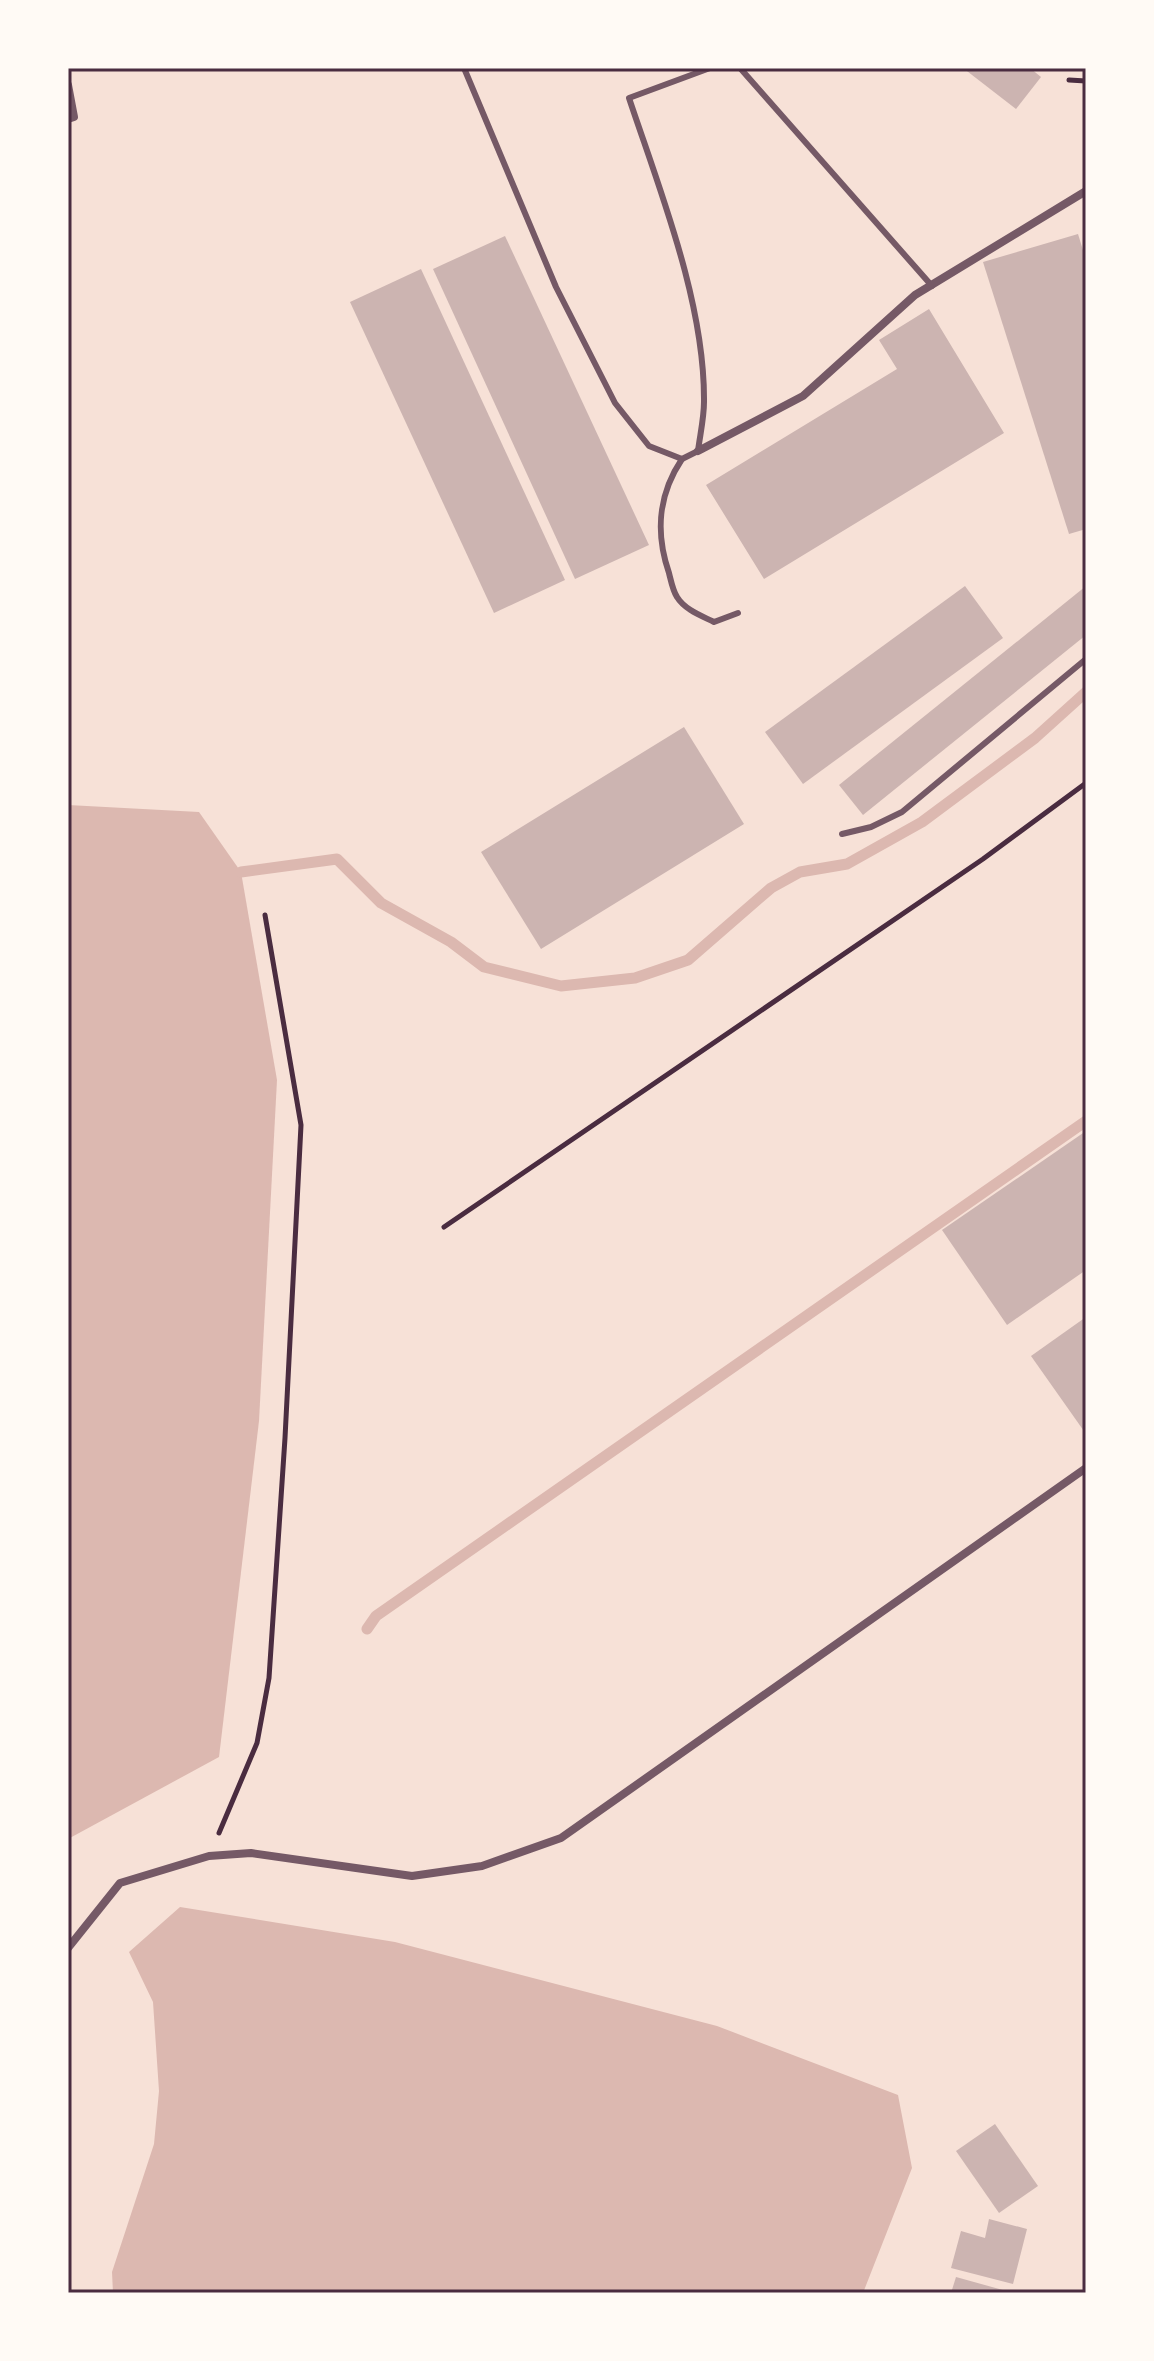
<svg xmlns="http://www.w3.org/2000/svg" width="1154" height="2361" font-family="Bitter,serif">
<rect width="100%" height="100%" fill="#f7e1d7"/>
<!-- water -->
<g fill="#dcb8b0">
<path d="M 68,805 L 199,812 L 241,872 L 277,1080 L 259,1421 L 219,1757 L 68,1839 Z"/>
<path d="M 180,1907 L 395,1942 L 717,2026 L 898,2095 L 912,2168 L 863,2293 L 113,2293 L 112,2272 L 154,2144 L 159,2091 L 153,2002 L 129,1952 Z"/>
</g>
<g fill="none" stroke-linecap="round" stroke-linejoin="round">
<!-- stream -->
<g stroke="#dcb8b0" stroke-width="11">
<path d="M 241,872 L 337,859 L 381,903 L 451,942 L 484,967 L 561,986 L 635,978 L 688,960 L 771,888 L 800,872 L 847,864 L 922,822 L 1035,738 L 1086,692"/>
<path d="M 367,1629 L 376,1616 L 1086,1121"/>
</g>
</g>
<!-- building -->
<g fill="#ccb4b1">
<path d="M 963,68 L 1030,68 L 1041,77 L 1016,109 Z"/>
<path d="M 1078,234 L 1086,260 L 1086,529 L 1069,534 L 983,262 Z"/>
<path d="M 505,236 L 649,545 L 575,579 L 433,269 Z"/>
<path d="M 421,269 L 565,580 L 494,613 L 350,302 Z"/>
<path d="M 929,309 L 1004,433 L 764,579 L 706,485 L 897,369 L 879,340 Z"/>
<path d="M 965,586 L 1003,638 L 803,784 L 765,732 Z"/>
<path d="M 1086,586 L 1086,635 L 863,815 L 839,785 Z"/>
<path d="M 684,727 L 744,824 L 541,949 L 481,852 Z"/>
<path d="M 1086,1131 L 1086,1270 L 1007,1325 L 942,1230 Z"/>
<path d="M 1086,1317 L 1086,1434 L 1031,1356 Z"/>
<path d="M 995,2124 L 1038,2186 L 999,2213 L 956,2151 Z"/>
<path d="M 989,2219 L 1027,2229 L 1013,2284 L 951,2268 L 961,2231 L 985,2238 Z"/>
<path d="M 956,2277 L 1010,2292 L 1010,2293 L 951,2293 Z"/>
</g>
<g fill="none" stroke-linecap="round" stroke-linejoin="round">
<!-- path -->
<g stroke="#4a2c40" stroke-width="5">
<path d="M 1069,80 L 1086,81"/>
<path d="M 444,1227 L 983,859 L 1086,783"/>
<path d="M 219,1833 L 257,1743 L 269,1678 L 285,1438 L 301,1125 L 265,915"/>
</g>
<!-- service -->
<g stroke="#755966" stroke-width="6">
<path d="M 464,68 L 556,287 L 615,403 L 649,446 L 682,459 L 698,451 C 700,435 704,418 704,402 C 705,303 660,191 629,98 L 710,68"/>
<path d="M 740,68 L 932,286"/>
<path d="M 682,459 C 658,495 655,532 669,573 C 671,581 673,591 677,597 C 685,610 702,616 714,622 L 738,613"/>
<path d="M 842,834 L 871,827 L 902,812 L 1086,659"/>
</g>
<!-- minor -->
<g stroke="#755966" stroke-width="8">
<path d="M 68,85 L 74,117 L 68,119"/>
<path d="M 698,451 L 803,396 L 915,295 L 1086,191"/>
<path d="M 68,1948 L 120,1883 L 209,1856 L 251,1853 L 412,1876 L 482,1866 L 561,1838 L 1086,1468"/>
</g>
</g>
<!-- border -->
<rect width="1154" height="2361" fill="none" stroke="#fffaf5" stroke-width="140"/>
<rect x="70" y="70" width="1014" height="2221" fill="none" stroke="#4a2c40" stroke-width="3"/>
</svg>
